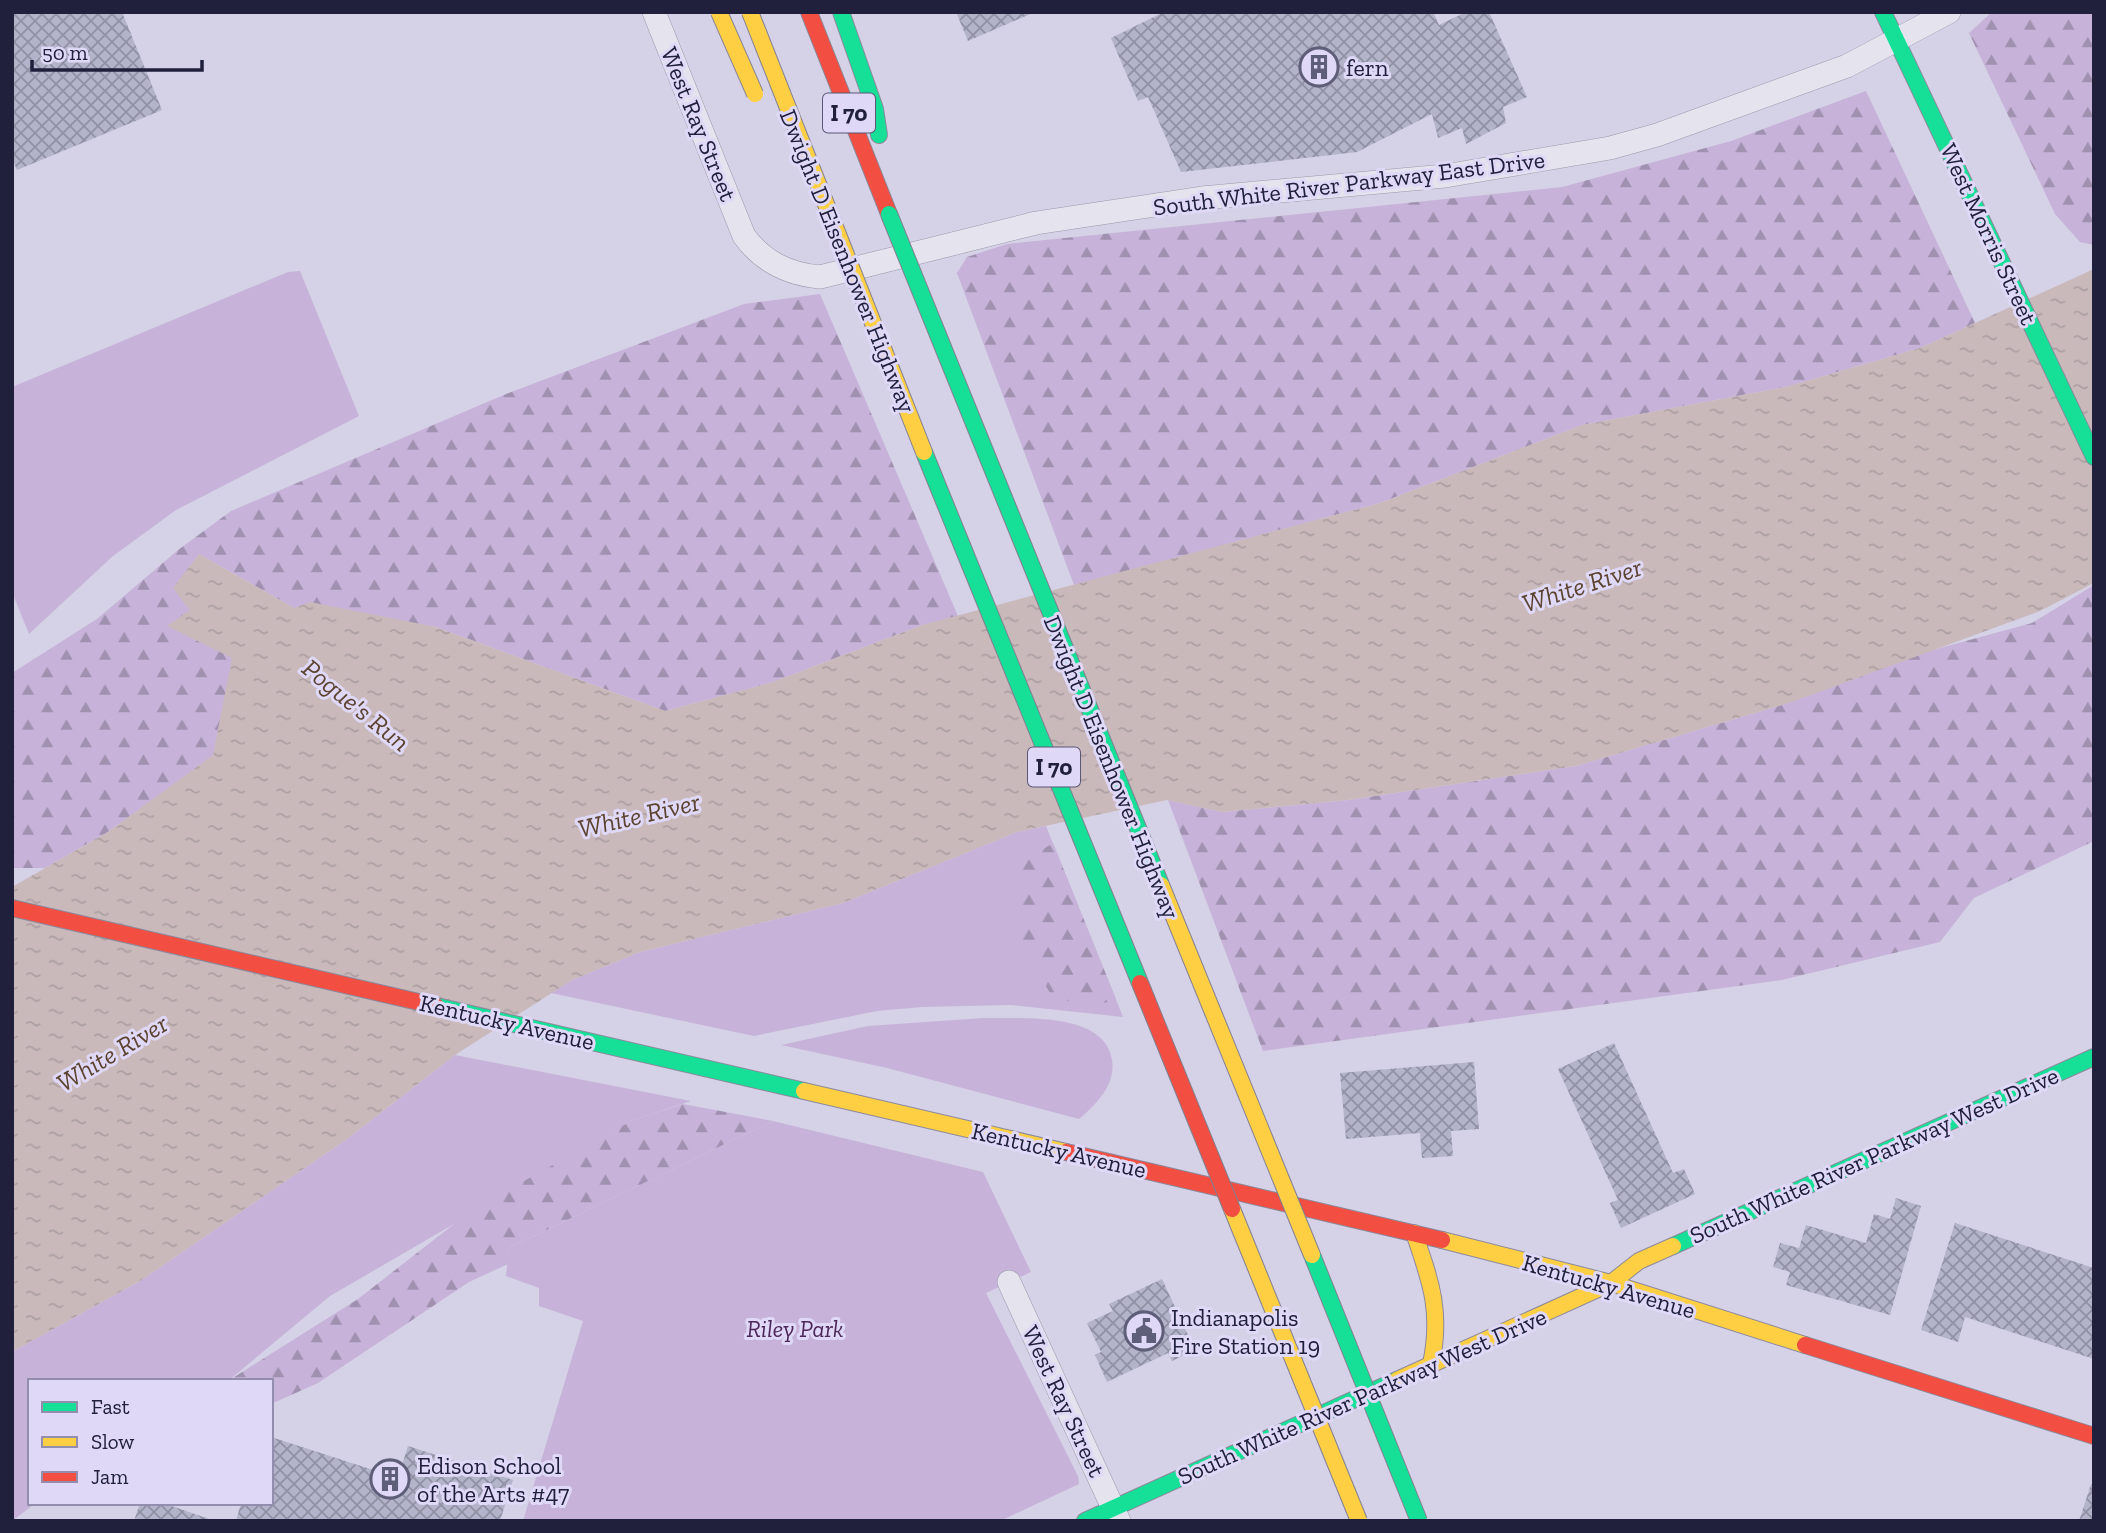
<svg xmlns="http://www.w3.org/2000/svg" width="2106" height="1533" font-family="'Zilla Slab',serif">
<defs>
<pattern id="forest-firs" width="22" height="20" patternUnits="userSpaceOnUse" patternTransform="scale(1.75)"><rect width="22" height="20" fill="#c7b3d9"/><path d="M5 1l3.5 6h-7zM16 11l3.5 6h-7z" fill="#a191b1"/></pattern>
<pattern id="water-ripples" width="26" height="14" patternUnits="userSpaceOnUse" patternTransform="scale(1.75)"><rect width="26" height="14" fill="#c9b9bb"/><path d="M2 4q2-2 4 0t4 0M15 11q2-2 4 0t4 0" fill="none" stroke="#ac9fa2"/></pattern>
<pattern id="building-cross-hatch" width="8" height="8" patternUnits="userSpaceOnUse" patternTransform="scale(1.75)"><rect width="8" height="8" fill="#b3b3ca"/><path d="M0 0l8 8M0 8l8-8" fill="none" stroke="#9191a5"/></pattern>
</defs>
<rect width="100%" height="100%" fill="#d5d1e6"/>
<!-- green -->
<g fill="#c7b3d9">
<path d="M 300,271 L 359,416 L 176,510 L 113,556 L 29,634 L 12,592 L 12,387 L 288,272 Z"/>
<path d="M 1046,826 L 1123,1017 L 1011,1005 L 922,1007 L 877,1011 L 754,1036 L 551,993 L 572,980 L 640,952 L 843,903 L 1017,832 Z"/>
<path d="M 983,1018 C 1020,1019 1105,1011 1112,1060 C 1116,1084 1097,1104 1079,1119 L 887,1068 L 781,1045 L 868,1026 Z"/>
<path d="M 455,1055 L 691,1101 L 633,1120 L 330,1296 L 228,1381 L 30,1381 L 30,1503 L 36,1503 L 12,1521 L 12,1352 L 140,1281 L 347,1139 Z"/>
<path d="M 773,1121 L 983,1172 L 1031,1272 L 986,1293 L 1078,1476 L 1079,1484 L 1000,1521 L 523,1521 L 583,1321 L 539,1306 L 539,1288 L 506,1276 L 509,1248 Z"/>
</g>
<!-- forest -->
<g fill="url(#forest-firs)">
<path d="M 1992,12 L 2094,12 L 2094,245 L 2080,242 L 2055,214 L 1969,33 Z"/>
<path d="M 1866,91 L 1975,323 L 1920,348 L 1786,387 L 1582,425 L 1380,503 L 1074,585 L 957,273 L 967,257 L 1007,244 L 1562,187 L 1731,141 Z"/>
<path d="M 820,294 L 958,616 L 922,625 L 773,682 L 665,711 L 436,627 L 294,608 L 199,554 L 187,570 L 233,658 L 213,756 L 108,832 L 45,868 L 12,868 L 12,673 L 97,619 L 178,550 L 231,511 L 506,394 L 744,304 Z"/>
<path d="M 2094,585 L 2094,841 L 1974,898 L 1940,942 L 1782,980 L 1263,1051 L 1168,800 L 1222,812 L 1348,800 L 1576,766 L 1788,703 L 1929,651 L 2032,623 Z"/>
<path d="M 1053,843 L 1116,999 L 1086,1009 L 1050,993 L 1025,951 L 1015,891 L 1024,861 Z"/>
<path d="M 683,1104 L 773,1121 L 509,1248 L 508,1264 L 469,1282 L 318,1383 L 271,1404 L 271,1381 L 228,1381 L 358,1299 L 472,1210 L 633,1120 Z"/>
</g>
<!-- water -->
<path fill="url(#water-ripples)" d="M 2094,269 L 2094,583 L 2040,611 L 1792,702 L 1576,766 L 1348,800 L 1222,812 L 1167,800 L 1017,832 L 843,903 L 640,952 L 572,980 L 455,1055 L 347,1139 L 140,1281 L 12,1352 L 12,887 L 108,832 L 213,755 L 232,658 L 167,626 L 190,610 L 173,588 L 199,554 L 294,608 L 310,602 L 436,627 L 665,711 L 773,682 L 922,625 L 1380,503 L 1582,425 L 1786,387 L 1920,348 Z"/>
<!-- building -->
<g fill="url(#building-cross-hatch)">
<path d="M 12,12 L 122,12 L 162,110 L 17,170 L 12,159 Z"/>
<path d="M 956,12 L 1035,12 L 968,41 Z"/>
<path d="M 1164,12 L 1433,12 L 1439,25 L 1466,12 L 1489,12 L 1527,97 L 1503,107 L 1506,123 L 1466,144 L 1462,128 L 1438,138 L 1432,114 L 1357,152 L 1181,172 L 1148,97 L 1138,101 L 1111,38 Z"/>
<path d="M 1614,1043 L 1673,1173 L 1684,1169 L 1695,1194 L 1621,1228 L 1610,1203 L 1618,1200 L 1558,1069 Z"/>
<path d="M 1474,1062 L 1479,1129 L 1451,1131 L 1453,1156 L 1422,1158 L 1420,1133 L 1346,1139 L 1340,1073 Z"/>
<path d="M 1896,1198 L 1921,1206 L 1890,1315 L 1786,1285 L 1790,1272 L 1773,1267 L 1780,1243 L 1799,1248 L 1806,1225 L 1866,1243 L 1874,1214 L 1890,1219 Z"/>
<path d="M 1955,1223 L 2094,1268 L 2094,1359 L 1965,1317 L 1958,1342 L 1921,1330 Z"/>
<path d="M 1162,1279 L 1195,1350 L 1172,1361 L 1168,1353 L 1107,1382 L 1095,1355 L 1101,1352 L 1087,1323 L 1113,1311 L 1109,1304 Z"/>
<path d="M 271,1437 L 398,1478 L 408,1446 L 513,1480 L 500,1521 L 236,1521 L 241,1503 L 271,1503 Z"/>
<path d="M 2091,1484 L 2094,1485 L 2094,1521 L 2079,1521 Z"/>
<path d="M 140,1503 L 163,1503 L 215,1521 L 134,1521 Z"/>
</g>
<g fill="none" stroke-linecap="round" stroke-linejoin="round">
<!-- street casing -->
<g stroke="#9b99ac" stroke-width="24">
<g id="street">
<path d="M 654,12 L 744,236 C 763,262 788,274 820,277 L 1036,223 L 1202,198 L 1445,176 L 1610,148 L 1657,135 L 1847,66 L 1949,12"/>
<path d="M 1009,1282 L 1119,1521"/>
</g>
</g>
<!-- fast casing -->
<g stroke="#8b899c" stroke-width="18">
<g id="fast">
<path d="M 841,12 L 875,109 L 879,135"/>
<path d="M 1883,12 L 2094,457"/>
<path d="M 436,1006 L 804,1091"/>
<path d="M 1673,1246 L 2094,1057"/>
<path d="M 1085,1521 L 1397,1380"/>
</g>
</g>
<!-- slow casing -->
<g stroke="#8b899c" stroke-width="18">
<g id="slow">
<path d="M 804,1091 L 1066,1152"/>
<path d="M 1414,1233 C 1431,1282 1442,1312 1431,1364"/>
<path d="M 1442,1240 L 1611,1283 L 1805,1345"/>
<path d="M 1397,1380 L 1611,1283 L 1639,1261 L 1673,1246"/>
</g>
</g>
<!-- jam casing -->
<g stroke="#8b899c" stroke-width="18">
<g id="jam">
<path d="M 809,12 L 889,214"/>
<path d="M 12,908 L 436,1006"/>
<path d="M 1066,1152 L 1442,1240"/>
<path d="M 1805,1345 L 2094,1436"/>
</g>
</g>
<!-- street -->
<use href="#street" stroke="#e5e3ee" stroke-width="23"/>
<!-- fast -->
<use href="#fast" stroke="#16e098" stroke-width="16"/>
<!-- slow -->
<use href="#slow" stroke="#ffcf43" stroke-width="16"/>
<!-- jam -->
<use href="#jam" stroke="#f24e42" stroke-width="16"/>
<!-- fast-bridge casing -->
<g stroke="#828091" stroke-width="18" stroke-linecap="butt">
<g id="fast-bridge">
<path d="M 889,214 L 1161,885"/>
<path d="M 924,452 L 1140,983"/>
<path d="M 1312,1255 L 1419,1521"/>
</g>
</g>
<!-- slow-bridge casing -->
<g stroke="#828091" stroke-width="18" stroke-linecap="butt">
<g id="slow-bridge">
<path d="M 719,12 L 755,94"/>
<path d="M 750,12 L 924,452"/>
<path d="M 1161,885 L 1312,1255"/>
<path d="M 1232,1209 L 1359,1521"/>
</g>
</g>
<!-- jam-bridge casing -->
<g stroke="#828091" stroke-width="18" stroke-linecap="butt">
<path id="jam-bridge" d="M 1140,983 L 1232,1209"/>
</g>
<!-- fast-bridge -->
<use href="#fast-bridge" stroke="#16e098" stroke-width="16"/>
<!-- slow-bridge -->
<use href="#slow-bridge" stroke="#ffcf43" stroke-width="16"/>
<!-- jam-bridge -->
<use href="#jam-bridge" stroke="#f24e42" stroke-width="16"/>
</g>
<!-- icons -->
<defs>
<g id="building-ring" transform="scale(2.0125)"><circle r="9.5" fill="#dfd8f7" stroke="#5f5e78" stroke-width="1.5"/><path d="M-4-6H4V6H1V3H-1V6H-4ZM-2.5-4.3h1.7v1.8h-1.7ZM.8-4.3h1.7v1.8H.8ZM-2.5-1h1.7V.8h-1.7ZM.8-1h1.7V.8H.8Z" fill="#5f5e78"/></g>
<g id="civic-ring" transform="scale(2.0125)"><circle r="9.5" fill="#dfd8f7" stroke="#5f5e78" stroke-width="1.5"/><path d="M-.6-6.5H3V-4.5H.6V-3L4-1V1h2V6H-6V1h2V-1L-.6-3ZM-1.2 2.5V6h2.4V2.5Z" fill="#5f5e78"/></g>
</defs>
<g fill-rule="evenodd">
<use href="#building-ring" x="1319" y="67"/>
<use href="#civic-ring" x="1144" y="1331"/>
<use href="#building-ring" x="390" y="1479"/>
</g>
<g text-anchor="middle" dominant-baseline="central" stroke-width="6" stroke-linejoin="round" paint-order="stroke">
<!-- shield labels -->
<g fill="#dfd8f7" stroke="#595775" stroke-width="2">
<rect x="823" y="93.5" width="52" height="39" rx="5"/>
<rect x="1028" y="747.5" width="52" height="39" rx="5"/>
</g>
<g font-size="23" font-weight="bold" fill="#20203d">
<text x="849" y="113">I 70</text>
<text x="1054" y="767">I 70</text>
</g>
<!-- poi labels -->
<g font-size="24" fill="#20203d" stroke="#dfd8f7" text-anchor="start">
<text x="1346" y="67">fern</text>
<text x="1171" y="1317">Indianapolis<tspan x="1171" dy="28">Fire Station 19</tspan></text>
<text x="417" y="1465">Edison School<tspan x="417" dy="28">of the Arts #47</tspan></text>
</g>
<!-- street labels -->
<g font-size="24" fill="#20203d" stroke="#dfd8f7">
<text transform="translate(699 124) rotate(68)">West Ray Street</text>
<text transform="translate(1349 183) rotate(-7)">South White River Parkway East Drive</text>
<text transform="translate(1989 234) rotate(65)">West Morris Street</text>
<text transform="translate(848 261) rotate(68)">Dwight D Eisenhower Highway</text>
<text transform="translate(1112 767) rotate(68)">Dwight D Eisenhower Highway</text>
<text transform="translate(507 1022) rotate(13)">Kentucky Avenue</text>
<text transform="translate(1059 1150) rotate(13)">Kentucky Avenue</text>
<text transform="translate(1874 1155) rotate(-24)">South White River Parkway West Drive</text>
<text transform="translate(1609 1286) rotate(16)">Kentucky Avenue</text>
<text transform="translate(1362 1396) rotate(-24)">South White River Parkway West Drive</text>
<text transform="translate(1064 1401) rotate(65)">West Ray Street</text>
</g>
<!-- park labels -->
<g font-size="24" font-style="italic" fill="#4d2759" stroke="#dfd8f7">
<text x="795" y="1328">Riley Park</text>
</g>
<!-- water labels -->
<g font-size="26" font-style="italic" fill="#5c432f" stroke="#dfd8f7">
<text transform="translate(1582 585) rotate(-18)">White River</text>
<text transform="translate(356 705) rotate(39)">Pogue's Run</text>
<text transform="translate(639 815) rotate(-13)">White River</text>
<text transform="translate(112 1053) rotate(-31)">White River</text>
</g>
</g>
<!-- border -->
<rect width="2106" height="1533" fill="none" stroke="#20203d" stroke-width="28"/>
<!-- legend -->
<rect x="28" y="1379" width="245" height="126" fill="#dfd8f7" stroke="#938ead" stroke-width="2"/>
<rect x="42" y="1402" width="35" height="10" fill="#16e098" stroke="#938ead" stroke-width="2"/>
<text x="91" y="1414" font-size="21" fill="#20203d">Fast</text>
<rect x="42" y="1437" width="35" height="10" fill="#ffcf43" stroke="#938ead" stroke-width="2"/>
<text x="91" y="1449" font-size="21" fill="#20203d">Slow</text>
<rect x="42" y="1472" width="35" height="10" fill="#f24e42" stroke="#938ead" stroke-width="2"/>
<text x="91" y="1484" font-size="21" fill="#20203d">Jam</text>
<!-- scale -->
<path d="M32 60v10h170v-10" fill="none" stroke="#20203d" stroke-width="3.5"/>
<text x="42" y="60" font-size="21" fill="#20203d" stroke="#dfd8f7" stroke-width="5" paint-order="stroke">50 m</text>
</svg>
